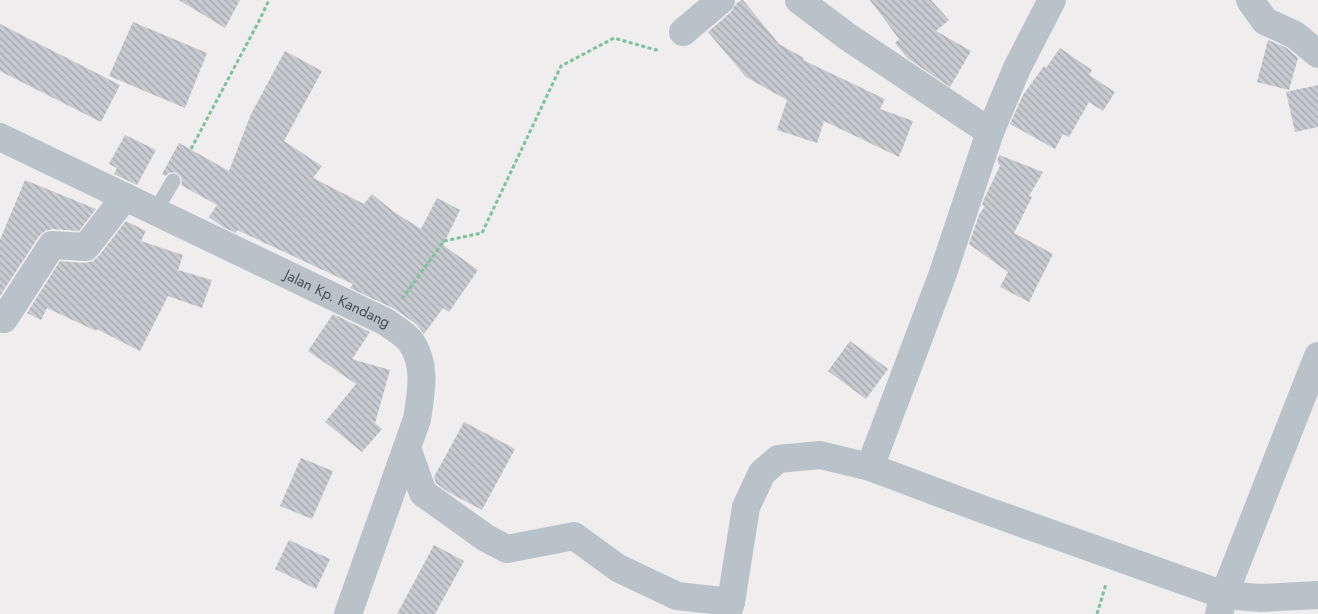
<svg xmlns="http://www.w3.org/2000/svg" width="1318" height="614" font-family="Jost,sans-serif">
<defs>
<pattern id="building-back-hatch" width="6" height="6" patternUnits="userSpaceOnUse" patternTransform="scale(1.25)"><rect width="6" height="6" fill="#c7cacf"/><path d="M-1 5l2 2M0 0l6 6M5-1l2 2" fill="none" stroke="#a3a6ab"/></pattern>
</defs>
<rect width="100%" height="100%" fill="#efeded"/>
<!-- building -->
<g fill="url(#building-back-hatch)">
<path d="M 179,0 L 240,0 L 225,28 Z"/>
<path d="M 741,0 L 743,0 L 779,44 L 804,58 L 803,60 L 885,99 L 880,109 L 913,121 L 899,157 L 824,121 L 817,143 L 777,130 L 787,100 L 746,77 L 708,32 L 731,12 L 736,4 Z"/>
<path d="M 870,0 L 931,0 L 949,20 L 936,31 L 971,51 L 950,87 L 907,58 L 895,43 L 899,39 Z"/>
<path d="M 133,22 L 207,53 L 185,108 L 109,76 Z"/>
<path d="M 0,24 L 120,85 L 101,122 L 0,71 Z"/>
<path d="M 1268,40 L 1287,48 L 1298,58 L 1289,90 L 1257,82 Z"/>
<path d="M 1060,48 L 1092,70 L 1089,75 L 1115,92 L 1103,111 L 1089,102 L 1069,137 L 1063,134 L 1055,149 L 1010,124 L 1023,95 L 1044,66 L 1046,68 Z"/>
<path d="M 285,51 L 322,71 L 284,141 L 322,166 L 313,178 L 364,204 L 372,194 L 394,212 L 421,229 L 437,198 L 460,210 L 443,245 L 478,270 L 449,312 L 443,308 L 424,334 L 416,324 L 395,309 L 350,288 L 353,284 L 237,230 L 236,233 L 223,227 L 209,217 L 217,205 L 181,185 L 182,182 L 181,177 L 177,173 L 174,172 L 169,173 L 165,176 L 162,174 L 179,143 L 229,171 L 251,114 Z"/>
<path d="M 1318,85 L 1318,127 L 1295,132 L 1286,92 Z"/>
<path d="M 125,135 L 156,150 L 137,185 L 114,174 L 117,168 L 109,164 Z"/>
<path d="M 999,155 L 1043,172 L 1029,196 L 1032,197 L 1014,233 L 1053,254 L 1029,302 L 1000,287 L 1008,272 L 969,244 L 979,215 L 985,206 L 982,205 L 984,199 L 1000,166 L 997,161 Z"/>
<path d="M 25,180 L 96,209 L 79,231 L 52,229 L 45,231 L 39,236 L 0,296 L 0,240 Z"/>
<path d="M 126,221 L 146,231 L 141,241 L 183,255 L 178,270 L 212,280 L 202,308 L 168,296 L 140,351 L 97,329 L 96,331 L 47,308 L 41,320 L 27,313 L 60,261 L 85,263 L 93,261 L 98,257 Z"/>
<path d="M 333,314 L 370,332 L 352,359 L 390,370 L 375,423 L 382,429 L 362,452 L 325,422 L 356,384 L 308,351 Z"/>
<path d="M 850,341 L 888,369 L 866,399 L 828,371 Z"/>
<path d="M 464,422 L 515,449 L 482,510 L 448,492 L 436,483 L 434,477 Z"/>
<path d="M 301,458 L 333,471 L 312,519 L 280,506 Z"/>
<path d="M 289,540 L 330,559 L 316,589 L 275,569 Z"/>
<path d="M 434,545 L 464,561 L 435,614 L 397,614 Z"/>
</g>
<g fill="none" stroke-linecap="round" stroke-linejoin="round">
<!-- path -->
<g stroke="#7bc39a" stroke-width="3" stroke-dasharray="4 2.5" stroke-linecap="butt">
<path d="M 191,149 L 259,21 L 269,0"/>
<path d="M 402,299 L 444,241 L 482,233 L 561,66 L 614,38 L 656,50 L 659,48"/>
<path d="M 1097,614 L 1106,584"/>
</g>
<!-- lane -->
<path stroke="#b9c2c8" stroke-width="15" d="M 155,212 L 173,181"/>
<!-- street -->
<g stroke="#b9c2c8" stroke-width="28">
<path d="M 799,0 L 848,37 L 990,132"/>
<path d="M 1250,0 L 1265,21 L 1295,35 L 1318,54"/>
<path d="M 683,32 L 721,0"/>
<path id="s1" d="M 0,137 L 386,322 C 394,328 405,334 411,342 C 427,365 421,393 417,419 L 348,614"/>
<path d="M 0,317 L 4,319 L 52,245 L 86,247 L 125,197"/>
<path d="M 407,448 L 423,493 L 486,538 L 507,549 L 574,536 L 618,568 L 677,596 L 731,602"/>
<path d="M 870,467 L 942,276 L 990,132 L 1017,68 L 1052,0"/>
<path d="M 727,614 L 731,602 L 746,507 L 762,473 L 778,459 L 820,455 L 870,467 L 982,509 L 1224,595 L 1261,598 L 1318,595"/>
<path d="M 1219,614 L 1224,595 L 1318,356"/>
</g>
</g>
<g text-anchor="middle" dominant-baseline="central" stroke-width="5" stroke-linejoin="round" paint-order="stroke">
<!-- street labels -->
<g font-size="15" fill="#475158" stroke="#fff">
<text stroke="none"><textPath href="#s1" startOffset="374">Jalan Kp. Kandang</textPath></text>
</g>
</g>
</svg>
